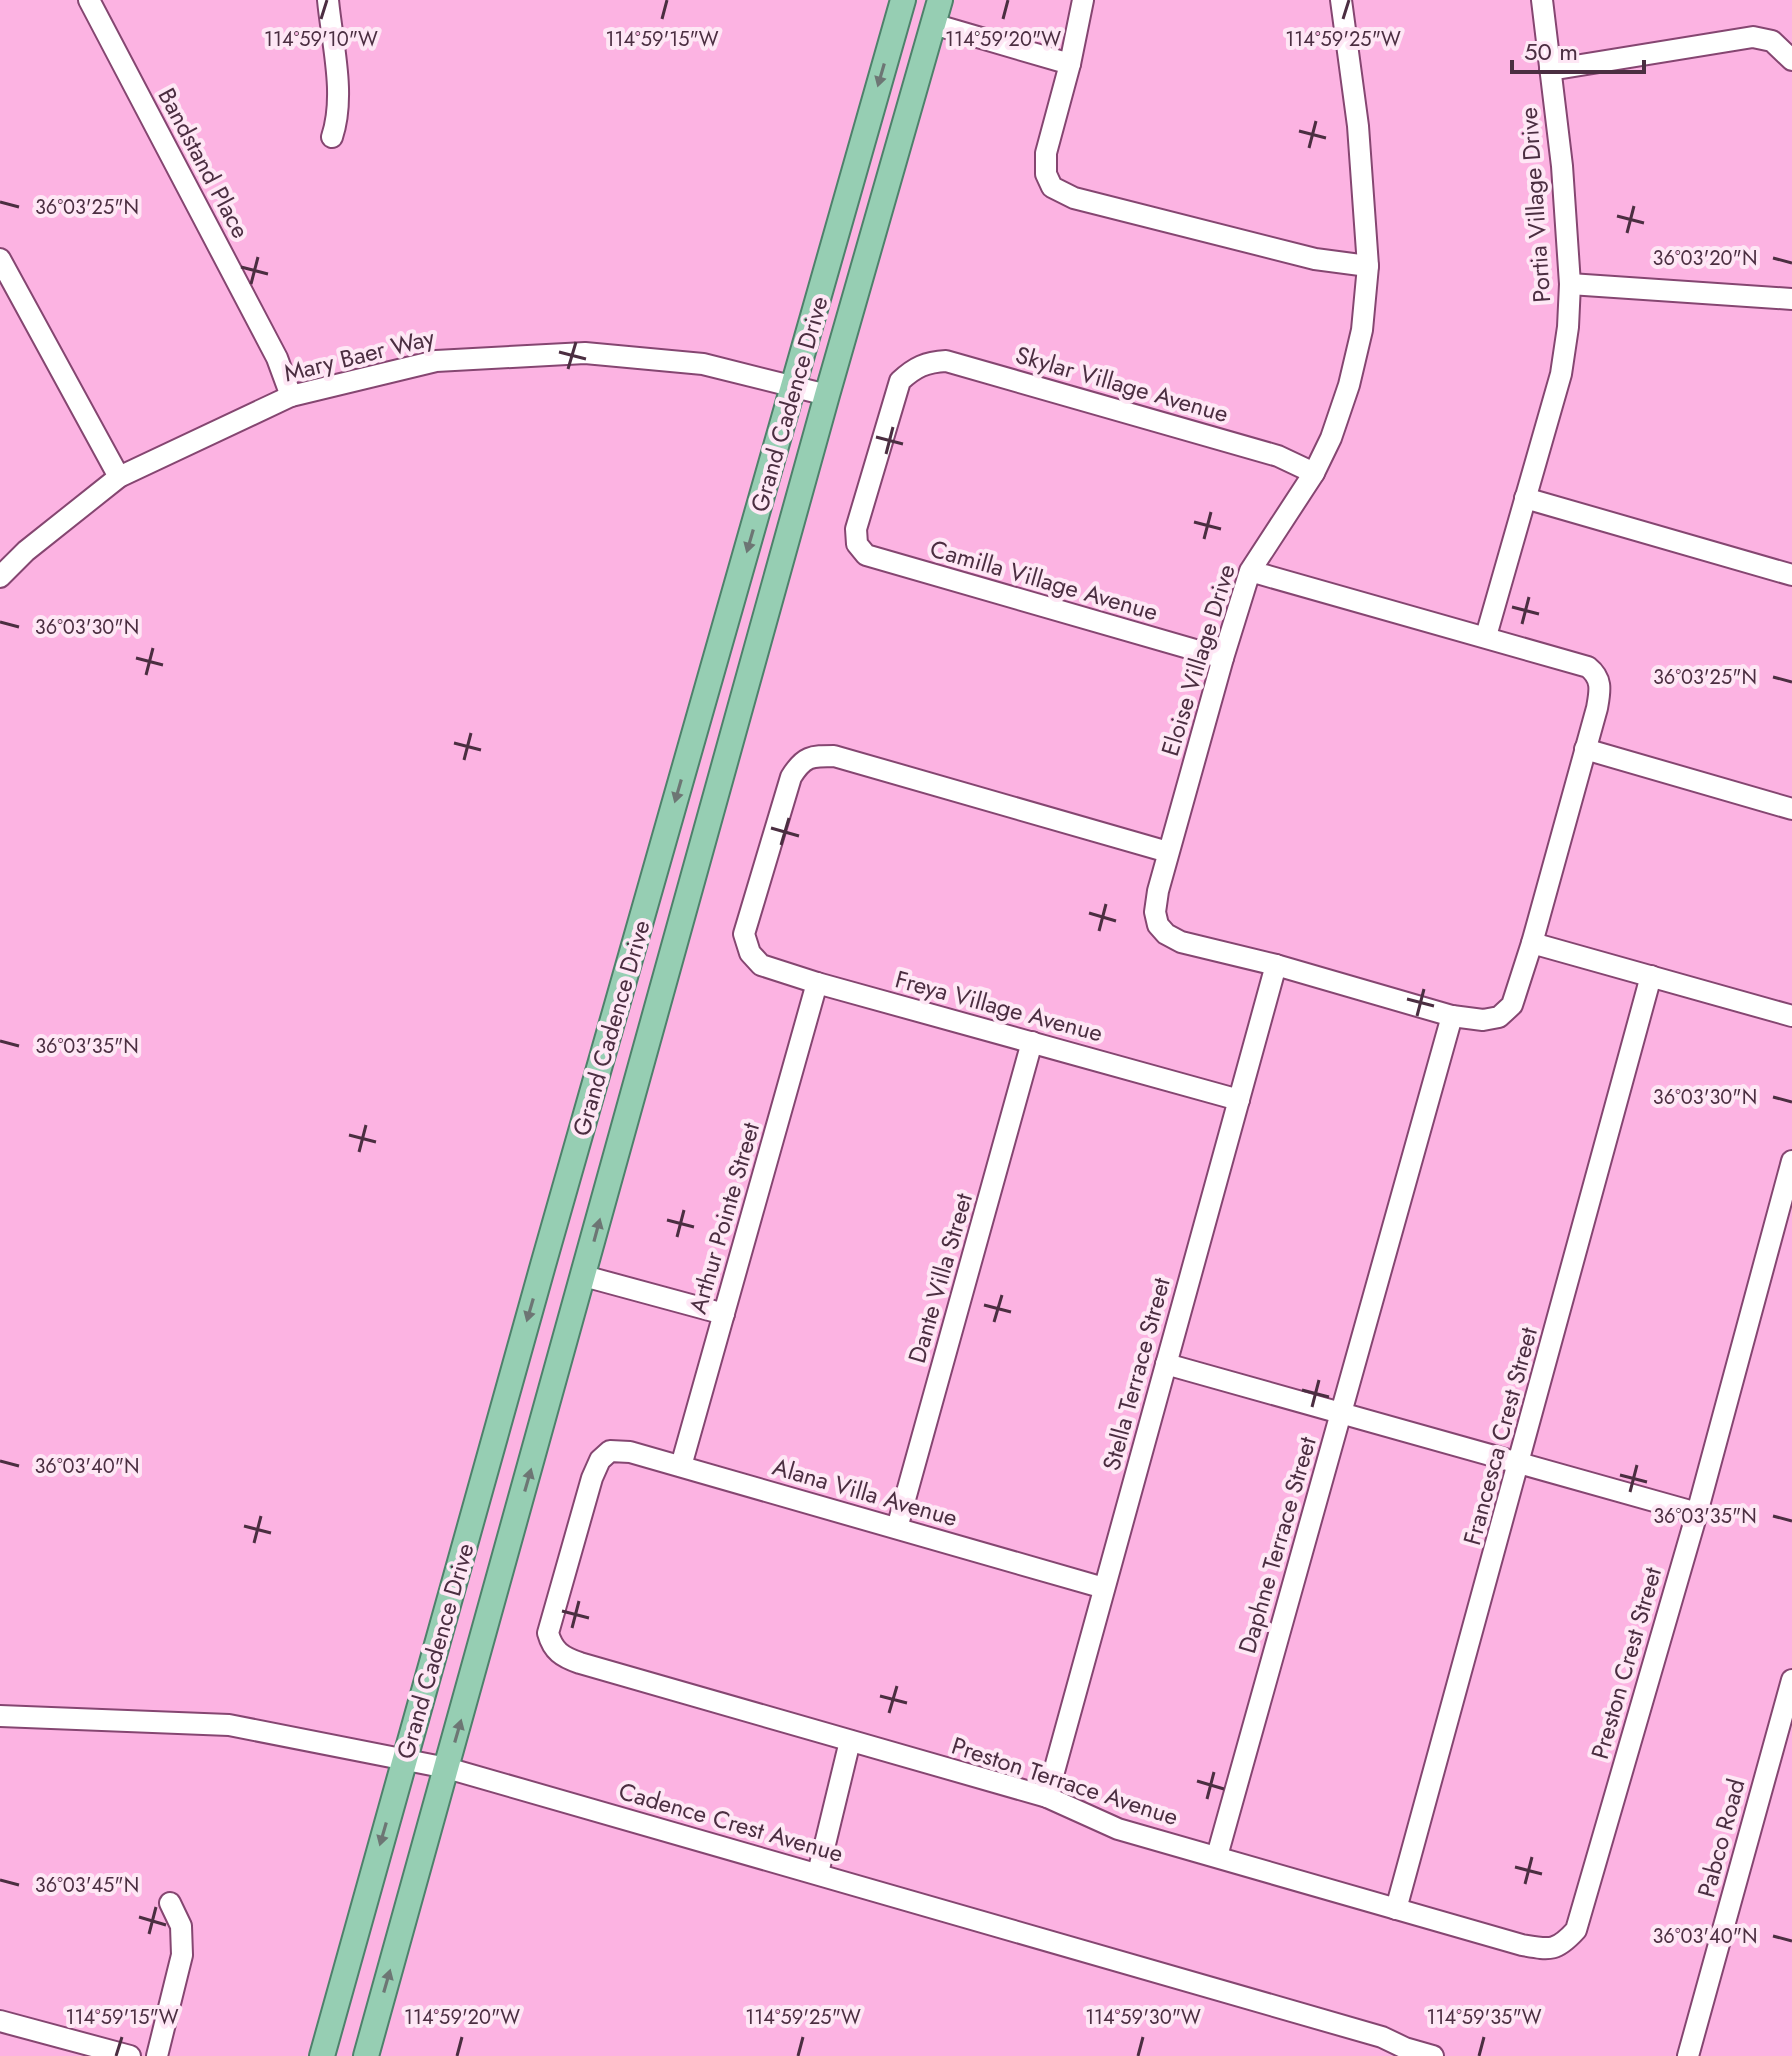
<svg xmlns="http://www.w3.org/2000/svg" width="1792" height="2056" font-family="Jost,sans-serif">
<rect width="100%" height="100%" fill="#fcb3e2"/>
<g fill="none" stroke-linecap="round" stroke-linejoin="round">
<!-- minor casing -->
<g stroke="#854671" stroke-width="24">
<g id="minor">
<path d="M 89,0 L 277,358 L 291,396"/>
<path d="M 328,0 C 332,43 346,95 332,137"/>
<path d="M 1083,0 L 1070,64 L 1046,153 L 1046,174 L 1052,187 L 1074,198 L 1315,259 L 1368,266"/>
<path d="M 933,24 L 1070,64"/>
<path d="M 1550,70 L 1753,37 L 1772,41 L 1792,60"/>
<path d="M 0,259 L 119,477"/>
<path d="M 1570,284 L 1792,299"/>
<path d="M 1525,498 L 1792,575"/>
<path d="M 1250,571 L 1588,667 C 1603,679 1600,691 1597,708 L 1532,943 L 1512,1005 L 1499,1017 L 1483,1020 L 1452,1016 L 1276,965 L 1181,942 L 1166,934 L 1158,925 L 1155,912 L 1158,891 L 1223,658 L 1250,571 L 1314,473 L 1331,438 L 1349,385 L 1362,330 L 1368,266 L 1358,126 L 1341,0"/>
<path d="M 0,577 L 26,551 L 119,477 L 291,396 L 436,361 L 585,353 L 703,364 L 827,395"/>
<path d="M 1486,636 L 1561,374 L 1568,327 L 1570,284 L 1562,166 L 1542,0"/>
<path d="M 1223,658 L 866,555 L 857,544 L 856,529 L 900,381 C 915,367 926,362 946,361 L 1278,456 L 1314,473"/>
<path d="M 1585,749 L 1792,809"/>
<path d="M 1168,852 L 834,756 C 811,756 804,756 791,777 L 744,934 L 750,953 L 761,965 L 817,983 L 1239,1100"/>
<path d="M 1532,943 L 1792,1016"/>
<path d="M 584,1276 L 724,1314"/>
<path d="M 1166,1364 L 1697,1513"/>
<path d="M 681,1466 L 817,983"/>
<path d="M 897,1528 L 1032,1042"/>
<path d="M 1104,1588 L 630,1452 L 610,1451 L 600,1460 L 592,1478 L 548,1633 C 553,1651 562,1657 580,1663 L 1047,1797 L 1118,1829 L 1522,1945 C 1550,1950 1556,1952 1576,1930 L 1697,1513 L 1792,1161"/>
<path d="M 0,1716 L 229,1725 L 447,1768 L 1382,2037 L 1405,2048 L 1433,2056"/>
<path d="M 1047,1797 L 1276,965"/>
<path d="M 1217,1856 L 1452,1016"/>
<path d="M 818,1873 L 850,1741"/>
<path d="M 1396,1909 L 1651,976"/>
<path d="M 0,2021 L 130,2056"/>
<path d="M 157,2056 L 182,1955 L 181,1926 L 170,1903"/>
<path d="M 1688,2056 L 1792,1680"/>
</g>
</g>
<!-- major casing -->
<g stroke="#4e816b" stroke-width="28">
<g id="major">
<path d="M 322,2056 L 543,1265 L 903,0"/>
<path d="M 366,2056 L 827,395 L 940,0"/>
</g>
</g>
<!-- minor -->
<use href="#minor" stroke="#fff" stroke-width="20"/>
<!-- major -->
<use href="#major" stroke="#96ceb3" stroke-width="24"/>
</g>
<!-- one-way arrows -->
<defs><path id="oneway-solid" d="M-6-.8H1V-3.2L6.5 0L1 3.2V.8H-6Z" transform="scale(2)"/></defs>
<g fill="#6d7674">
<use href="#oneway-solid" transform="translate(881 75) rotate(106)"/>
<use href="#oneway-solid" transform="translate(750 541) rotate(106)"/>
<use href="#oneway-solid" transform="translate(678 791) rotate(106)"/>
<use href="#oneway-solid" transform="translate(597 1230) rotate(-75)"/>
<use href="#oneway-solid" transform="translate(530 1310) rotate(106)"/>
<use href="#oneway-solid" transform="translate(528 1480) rotate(-74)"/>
<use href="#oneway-solid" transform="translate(458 1731) rotate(-74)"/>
<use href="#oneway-solid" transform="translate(383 1834) rotate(106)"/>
<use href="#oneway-solid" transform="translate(387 1981) rotate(-74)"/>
</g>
<!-- ticks -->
<path fill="none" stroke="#4b2e41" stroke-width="3" d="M 321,19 L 327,0M 662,19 L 667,0M 1003,19 L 1008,0M 1343,19 L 1349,0M 1299,131 L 1326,138M 1309,148 L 1316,121M 0,202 L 19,207M 1617,216 L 1644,223M 1627,233 L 1634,206M 1773,258 L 1792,263M 241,267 L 268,274M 251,284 L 258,257M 559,352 L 586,359M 568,369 L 576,342M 876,437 L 903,444M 886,454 L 893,427M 1194,522 L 1221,529M 1204,539 L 1211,512M 1512,607 L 1539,614M 0,622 L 19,627M 1522,624 L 1529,597M 136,658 L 163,665M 146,675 L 153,648M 1773,677 L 1792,682M 454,743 L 481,750M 464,760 L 471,733M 771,828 L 799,836M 781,845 L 789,818M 1089,913 L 1116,921M 1099,931 L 1106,904M 1407,999 L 1434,1006M 1417,1016 L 1424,989M 0,1041 L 19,1046M 1773,1097 L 1792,1102M 349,1135 L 376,1142M 359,1152 L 366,1125M 667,1220 L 694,1227M 677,1237 L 684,1210M 984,1305 L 1011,1312M 994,1322 L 1002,1295M 1302,1390 L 1329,1397M 1312,1407 L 1319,1380M 0,1461 L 19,1466M 1620,1475 L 1647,1482M 1630,1492 L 1637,1465M 1773,1516 L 1792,1521M 244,1526 L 271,1533M 254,1543 L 261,1516M 562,1611 L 589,1618M 572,1628 L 579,1601M 880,1696 L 907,1703M 889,1713 L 897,1686M 1197,1781 L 1224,1789M 1207,1799 L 1214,1772M 1515,1867 L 1542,1874M 0,1880 L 19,1885M 1525,1884 L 1532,1857M 139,1917 L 166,1925M 149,1934 L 156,1907M 1773,1936 L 1792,1941M 116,2056 L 122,2037M 457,2056 L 462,2037M 798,2056 L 803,2037M 1138,2056 L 1143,2037M 1479,2056 L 1484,2037"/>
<g text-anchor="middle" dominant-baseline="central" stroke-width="8" stroke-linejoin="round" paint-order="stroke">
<!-- street labels -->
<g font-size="24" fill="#4b2e41" stroke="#fee7f5">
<text transform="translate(204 163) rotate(62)">Bandstand Place</text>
<text transform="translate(1535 205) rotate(-94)">Portia Village Drive</text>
<text transform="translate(359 355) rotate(-14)">Mary Baer Way</text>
<text transform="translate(1122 384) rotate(16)">Skylar Village Avenue</text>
<text transform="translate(789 404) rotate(-74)">Grand Cadence Drive</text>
<text transform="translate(1044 580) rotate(16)">Camilla Village Avenue</text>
<text transform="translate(1198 660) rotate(-73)">Eloise Village Drive</text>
<text transform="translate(999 1006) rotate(15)">Freya Village Avenue</text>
<text transform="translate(611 1028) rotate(-74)">Grand Cadence Drive</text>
<text transform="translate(724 1218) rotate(-74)">Arthur Pointe Street</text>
<text transform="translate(940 1278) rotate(-74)">Dante Villa Street</text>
<text transform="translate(1136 1374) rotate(-75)">Stella Terrace Street</text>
<text transform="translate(1500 1436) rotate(-75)">Francesca Crest Street</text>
<text transform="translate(865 1492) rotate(16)">Alana Villa Avenue</text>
<text transform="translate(1277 1545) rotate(-74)">Daphne Terrace Street</text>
<text transform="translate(435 1651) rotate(-74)">Grand Cadence Drive</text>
<text transform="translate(1626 1663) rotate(-74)">Preston Crest Street</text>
<text transform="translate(1065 1781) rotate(18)">Preston Terrace Avenue</text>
<text transform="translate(731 1822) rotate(16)">Cadence Crest Avenue</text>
<text transform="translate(1721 1838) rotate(-75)">Pabco Road</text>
</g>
</g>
<g font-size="20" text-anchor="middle" fill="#4b2e41" stroke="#fee7f5" stroke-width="8" stroke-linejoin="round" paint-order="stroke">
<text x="321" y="46">114°59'10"W</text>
<text x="662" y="46">114°59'15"W</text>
<text x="1003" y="46">114°59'20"W</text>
<text x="1343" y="46">114°59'25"W</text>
<text x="87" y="214">36°03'25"N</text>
<text x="1705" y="265">36°03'20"N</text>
<text x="87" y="634">36°03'30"N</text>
<text x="1705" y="684">36°03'25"N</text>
<text x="87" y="1053">36°03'35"N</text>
<text x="1705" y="1104">36°03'30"N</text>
<text x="87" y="1473">36°03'40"N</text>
<text x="1705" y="1523">36°03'35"N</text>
<text x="87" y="1892">36°03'45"N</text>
<text x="1705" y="1943">36°03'40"N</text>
<text x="122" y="2024">114°59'15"W</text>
<text x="462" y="2024">114°59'20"W</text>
<text x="803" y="2024">114°59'25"W</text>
<text x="1143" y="2024">114°59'30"W</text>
<text x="1484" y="2024">114°59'35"W</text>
</g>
<!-- scale -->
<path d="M1512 60v12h132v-12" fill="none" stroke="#4b2e41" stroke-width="4"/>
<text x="1524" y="60" font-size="24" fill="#4b2e41" stroke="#fee7f5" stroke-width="6" paint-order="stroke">50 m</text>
</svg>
